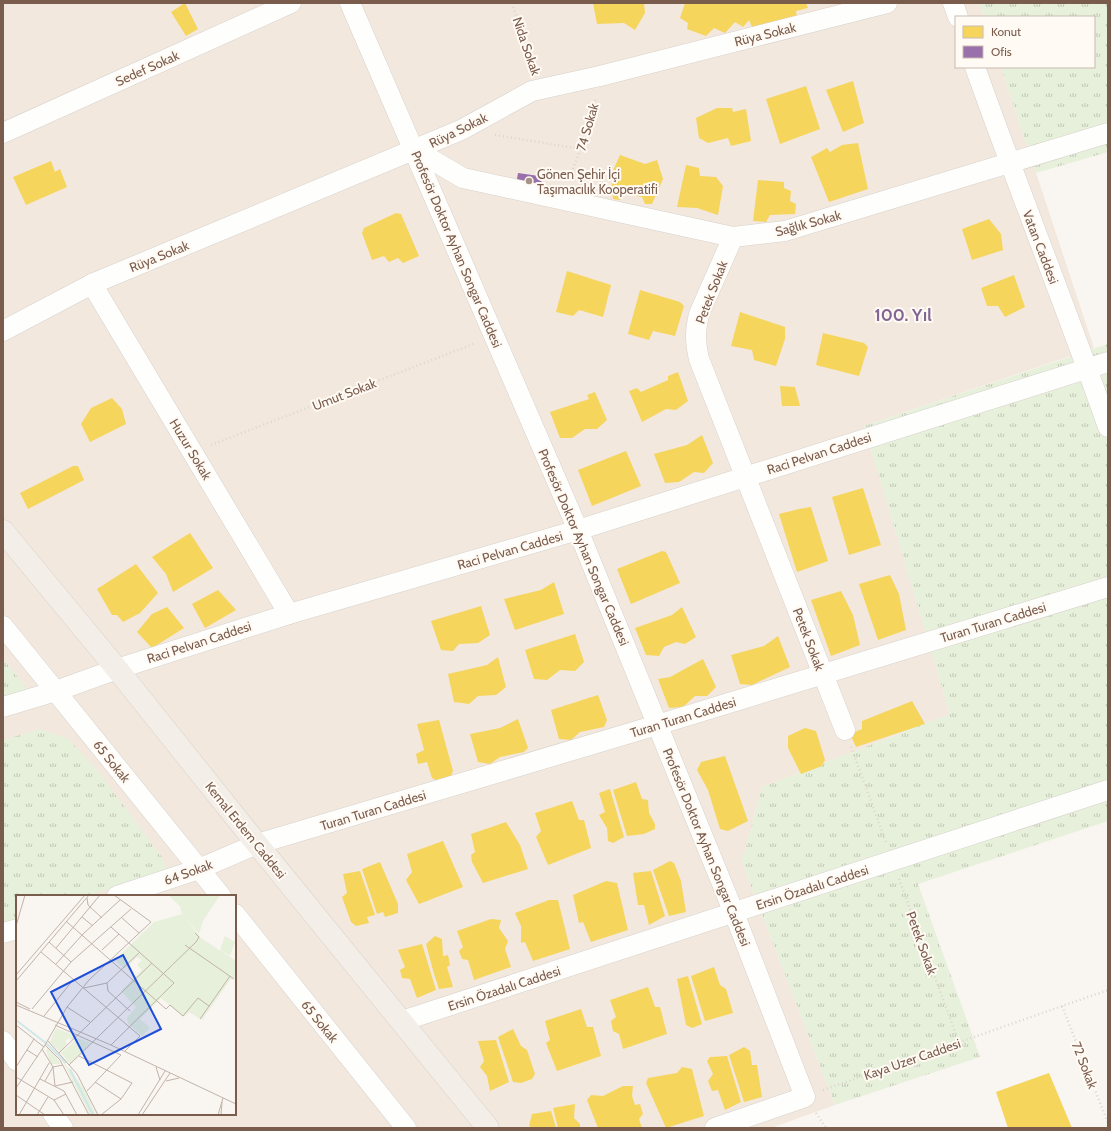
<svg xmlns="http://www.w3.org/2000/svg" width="1111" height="1131" font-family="Cabin,sans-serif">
<defs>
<pattern id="grass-tufts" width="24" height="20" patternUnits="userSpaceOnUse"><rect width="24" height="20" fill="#e7f0db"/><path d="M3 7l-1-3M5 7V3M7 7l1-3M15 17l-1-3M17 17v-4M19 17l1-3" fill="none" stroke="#c0c6b4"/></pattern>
</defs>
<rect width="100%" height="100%" fill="#f9f5f0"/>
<!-- residential -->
<path fill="#f2e8de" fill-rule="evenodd" d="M 3,3 L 979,3 L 984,17 L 956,17 L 956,67 L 1001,67 L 1094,348 L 864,426 L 950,714 L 762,787 L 742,862 L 835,1105 L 771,1128 L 3,1128 ZM 17,896 L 235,896 L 235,1114 L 17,1114 Z"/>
<!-- grass -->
<g fill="url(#grass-tufts)">
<path d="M 979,3 L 1108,3 L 1108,152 L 1036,173 L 1001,67 L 1094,67 L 1094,17 L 984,17 Z"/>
<path d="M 1108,344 L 1108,821 L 918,884 L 980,1057 L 835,1105 L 742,862 L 762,787 L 950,714 L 864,426 Z"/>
<path d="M 3,659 L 29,691 L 3,699 Z"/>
<path d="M 40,729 L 68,739 L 94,766 L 162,857 L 167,871 L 88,896 L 17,896 L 17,919 L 3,923 L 3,740 Z"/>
</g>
<!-- homes -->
<g fill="#f6d55c">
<path d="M 185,3 L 198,29 L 186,36 L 171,12 Z"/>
<path d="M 593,3 L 644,3 L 645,13 L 635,30 L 624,23 L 597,24 Z"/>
<path d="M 685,3 L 806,3 L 808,8 L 796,11 L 798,23 L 755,34 L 749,20 L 743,27 L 735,22 L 725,33 L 714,28 L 706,36 L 687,29 L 688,23 L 680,18 Z"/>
<path d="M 853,81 L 864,123 L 843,132 L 826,90 Z"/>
<path d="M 806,86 L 820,129 L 780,144 L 766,99 Z"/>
<path d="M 717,108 L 732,108 L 733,112 L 746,109 L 751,141 L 731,146 L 728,138 L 708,143 L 699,138 L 696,118 Z"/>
<path d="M 858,143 L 868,189 L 829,202 L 811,157 L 827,148 L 830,152 L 842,145 Z"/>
<path d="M 620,155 L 645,164 L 657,160 L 663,179 L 652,204 L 645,204 L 642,197 L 624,194 L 620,200 L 613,199 L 611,175 Z"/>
<path d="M 51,161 L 55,172 L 60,169 L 67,187 L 26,205 L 13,177 Z"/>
<path d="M 686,165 L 699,168 L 700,176 L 716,177 L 723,186 L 718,215 L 697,208 L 677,207 Z"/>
<path d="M 758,180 L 784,182 L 784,188 L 791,191 L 790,201 L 796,204 L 795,214 L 770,215 L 766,222 L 753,221 Z"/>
<path d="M 396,213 L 401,214 L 419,256 L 403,263 L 398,258 L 389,262 L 384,256 L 372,260 L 362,233 L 364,228 Z"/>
<path d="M 989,219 L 1001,234 L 1003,250 L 972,260 L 962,229 Z"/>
<path d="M 567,271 L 611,285 L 603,317 L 579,310 L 573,316 L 556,312 Z"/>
<path d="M 1014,275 L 1025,307 L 1005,317 L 998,306 L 987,306 L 981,288 Z"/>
<path d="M 640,290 L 680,302 L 684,306 L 675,336 L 653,331 L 649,340 L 628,334 Z"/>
<path d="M 740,312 L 785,327 L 785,339 L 776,366 L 754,360 L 752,350 L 731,346 Z"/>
<path d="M 823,333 L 864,343 L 868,347 L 859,376 L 816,365 Z"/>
<path d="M 678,372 L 688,401 L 676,410 L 666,409 L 642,422 L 629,391 L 637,388 L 641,392 L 668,380 L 668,376 Z"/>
<path d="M 780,386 L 795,387 L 800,406 L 782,406 Z"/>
<path d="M 595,392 L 607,420 L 597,429 L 585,429 L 572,438 L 560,438 L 550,412 L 589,399 L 587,395 Z"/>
<path d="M 112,398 L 122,409 L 126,424 L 90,442 L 81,424 L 91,408 Z"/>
<path d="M 702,435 L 713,463 L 704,473 L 694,472 L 679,482 L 665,483 L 654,454 L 687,445 Z"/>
<path d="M 626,451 L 641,486 L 592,506 L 578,470 Z"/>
<path d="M 73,466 L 78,466 L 84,480 L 28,509 L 20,493 Z"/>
<path d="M 863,488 L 881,545 L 849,555 L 832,497 Z"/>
<path d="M 811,507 L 828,561 L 797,572 L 779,514 L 799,509 Z"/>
<path d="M 190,533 L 213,568 L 173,592 L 166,574 L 152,557 Z"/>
<path d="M 662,551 L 666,552 L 680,583 L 631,604 L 617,569 Z"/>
<path d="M 136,564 L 158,593 L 140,613 L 123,622 L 117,615 L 112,615 L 97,589 Z"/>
<path d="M 890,575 L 899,594 L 906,630 L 878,640 L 859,584 Z"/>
<path d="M 554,582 L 564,614 L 515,630 L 504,599 L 541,590 Z"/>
<path d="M 218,590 L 236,610 L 205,628 L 192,604 Z"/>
<path d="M 841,591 L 853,615 L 860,645 L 831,656 L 811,600 Z"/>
<path d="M 481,606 L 490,635 L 478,643 L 459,644 L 453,651 L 441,650 L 431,621 Z"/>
<path d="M 167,607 L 184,628 L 152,648 L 137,632 L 152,614 Z"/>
<path d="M 682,607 L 696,637 L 685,644 L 676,642 L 664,647 L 659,656 L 646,655 L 635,628 L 672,615 Z"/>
<path d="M 575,634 L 584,662 L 575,671 L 560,670 L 547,680 L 534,679 L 525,650 Z"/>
<path d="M 778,636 L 790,667 L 752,685 L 740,684 L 731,655 L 764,646 Z"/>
<path d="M 498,657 L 506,687 L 496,695 L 478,696 L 469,704 L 454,702 L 448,674 L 487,665 Z"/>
<path d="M 703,659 L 716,687 L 707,696 L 695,696 L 683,707 L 669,708 L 658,679 L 670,677 Z"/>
<path d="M 598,695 L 607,720 L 604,727 L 580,732 L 571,740 L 559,739 L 551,710 Z"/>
<path d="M 912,701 L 925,724 L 856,747 L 850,734 L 862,729 L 862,721 Z"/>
<path d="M 518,719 L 528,748 L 524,752 L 500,757 L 490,764 L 478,762 L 470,734 L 500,728 Z"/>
<path d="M 439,720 L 453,771 L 450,778 L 439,782 L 432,778 L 427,762 L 418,764 L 416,754 L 424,750 L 417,724 Z"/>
<path d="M 805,728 L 816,731 L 825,760 L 822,766 L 801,774 L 788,748 L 788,736 Z"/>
<path d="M 725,756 L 748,821 L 728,831 L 720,829 L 708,790 L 697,770 L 701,762 Z"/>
<path d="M 636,782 L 642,799 L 648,800 L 649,813 L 655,824 L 655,829 L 644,834 L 627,836 L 613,790 Z"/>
<path d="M 610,789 L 624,837 L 613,843 L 608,841 L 607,828 L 599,815 L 605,812 L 599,793 Z"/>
<path d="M 572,801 L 579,820 L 584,820 L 591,848 L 548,865 L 536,837 L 541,831 L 535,813 Z"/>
<path d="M 506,822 L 520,845 L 528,869 L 483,883 L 472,862 L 471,855 L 475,852 L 471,834 Z"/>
<path d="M 443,841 L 463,887 L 419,904 L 406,880 L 412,872 L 407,854 Z"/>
<path d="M 670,861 L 674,863 L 681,881 L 686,912 L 669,916 L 653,870 Z"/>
<path d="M 380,862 L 398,904 L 398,913 L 385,917 L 383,912 L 377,914 L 362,869 Z"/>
<path d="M 360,871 L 375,915 L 367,917 L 369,923 L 356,926 L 351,922 L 342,897 L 347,893 L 343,874 Z"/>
<path d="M 651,871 L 665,916 L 649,925 L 644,905 L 638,905 L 633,873 Z"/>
<path d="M 606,881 L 617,883 L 628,930 L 591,942 L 583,922 L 579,923 L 573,895 Z"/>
<path d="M 549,900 L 558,900 L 570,949 L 533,961 L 525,942 L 521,943 L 521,926 L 515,913 Z"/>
<path d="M 491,919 L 501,920 L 499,928 L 508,941 L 505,949 L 511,967 L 474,980 L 468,960 L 462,959 L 459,951 L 463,947 L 457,931 Z"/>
<path d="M 435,936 L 442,939 L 443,956 L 448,955 L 450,965 L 447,967 L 453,987 L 439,989 L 434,974 L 426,944 Z"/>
<path d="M 422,944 L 436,990 L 417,998 L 410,979 L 402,978 L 400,970 L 405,967 L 398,950 Z"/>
<path d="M 714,967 L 720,985 L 726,989 L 733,1013 L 705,1021 L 691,976 Z"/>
<path d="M 688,976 L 702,1024 L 692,1028 L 686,1025 L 677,979 Z"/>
<path d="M 648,987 L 655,1007 L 660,1007 L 667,1034 L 623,1049 L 619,1034 L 613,1031 L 611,1021 L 616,1017 L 610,1000 Z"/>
<path d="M 581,1009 L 587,1027 L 593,1027 L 601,1056 L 557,1071 L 546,1043 L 550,1040 L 545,1021 Z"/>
<path d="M 513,1029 L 521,1046 L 527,1050 L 535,1074 L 532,1079 L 521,1083 L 513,1082 L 498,1037 Z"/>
<path d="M 496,1040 L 509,1082 L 490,1091 L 487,1076 L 480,1067 L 484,1061 L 478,1041 Z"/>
<path d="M 744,1047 L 750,1051 L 752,1065 L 757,1065 L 762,1097 L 744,1102 L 729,1055 Z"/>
<path d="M 727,1056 L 741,1102 L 725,1110 L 718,1090 L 712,1091 L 708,1081 L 713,1074 L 707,1061 L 710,1057 Z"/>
<path d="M 682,1067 L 692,1069 L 704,1116 L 666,1128 L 646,1083 L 648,1078 L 677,1073 Z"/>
<path d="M 1049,1073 L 1072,1128 L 1008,1128 L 996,1092 Z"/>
<path d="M 623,1086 L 633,1086 L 632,1096 L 635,1105 L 640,1104 L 643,1114 L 639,1119 L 642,1128 L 598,1128 L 587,1100 L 591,1095 L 603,1096 Z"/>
<path d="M 575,1104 L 574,1118 L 580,1124 L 580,1128 L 558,1128 L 553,1108 Z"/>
<path d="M 551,1111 L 556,1128 L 534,1128 L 529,1126 L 532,1114 Z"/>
</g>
<!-- offices -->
<path fill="#9970ab" d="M 518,173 L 539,176 L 542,178 L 540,190 L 516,185 Z"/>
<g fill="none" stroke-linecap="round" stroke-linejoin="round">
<!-- street casing -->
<g stroke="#d7d1cb" stroke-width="21">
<g id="street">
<path d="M 350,3 L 578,530 L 734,913 L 805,1097 L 715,1128"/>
<path d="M 953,3 L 958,17"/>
<path d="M 975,67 C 1018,188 1066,307 1108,427"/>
<path d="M 3,133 L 291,3"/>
<path d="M 415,150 L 463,178 L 733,237 L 785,231 L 1108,133"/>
<path d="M 733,237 L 699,314 C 695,332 695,341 699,359 L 845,730"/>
<path d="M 92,284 L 289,614"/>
<path d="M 3,331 L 92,284 L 461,130 L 532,91 L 600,76 L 887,3"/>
<path d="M 3,626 L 221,896"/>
<path d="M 3,707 L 56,691 L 117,669 L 289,614 L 578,530 L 1108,362"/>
<path d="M 117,896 L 199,869 L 257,844 L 657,725 L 1108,587"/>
<path d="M 235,914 L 406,1128"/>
<path d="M 3,933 L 17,929"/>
<path d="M 402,1021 L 1108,790"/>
<path d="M 3,1041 L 17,1061"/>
<path d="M 53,1114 L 63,1128"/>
</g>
</g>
<!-- primary casing -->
<g stroke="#dad1cc" stroke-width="23">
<path id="primary" d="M 3,531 L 117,669 L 257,844 L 488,1128"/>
</g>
<!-- path -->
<g stroke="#dcd5d0" stroke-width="2.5" stroke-dasharray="1 3" stroke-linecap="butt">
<path d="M 512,3 L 535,71"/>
<path d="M 495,135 L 581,149"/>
<path d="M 568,180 C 580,153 589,126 596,98"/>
<path d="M 211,445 L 476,343"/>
<path d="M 851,747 L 886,842"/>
<path d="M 899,879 L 959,1043"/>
<path d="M 1062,1006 L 1108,1123"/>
<path d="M 823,1090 L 1108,990"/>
<path d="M 816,1113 L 826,1128"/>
</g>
<!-- street -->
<use href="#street" stroke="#fefefd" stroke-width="20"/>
<!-- primary -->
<use href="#primary" stroke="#f3eee8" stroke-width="22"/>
</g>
<!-- markers -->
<circle fill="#a69286" stroke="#fffaf3" stroke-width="1.5" cx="529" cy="181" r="4"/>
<g text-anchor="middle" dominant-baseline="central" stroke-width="4" stroke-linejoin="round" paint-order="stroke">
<!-- street labels -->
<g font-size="13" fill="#7a5c4d" stroke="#fffaf3">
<text transform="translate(765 34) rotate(-14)">Rüya Sokak</text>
<text transform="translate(527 46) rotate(71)">Nida Sokak</text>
<text transform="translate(147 68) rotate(-24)">Sedef Sokak</text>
<text transform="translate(587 127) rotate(-74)">74 Sokak</text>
<text transform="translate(458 130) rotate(-26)">Rüya Sokak</text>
<text transform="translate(808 223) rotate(-15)">Sağlık Sokak</text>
<text transform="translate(1041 247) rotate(69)">Vatan Caddesi</text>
<text transform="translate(457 249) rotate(67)">Profesör Doktor Ayhan Songar Caddesi</text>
<text transform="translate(159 256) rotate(-22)">Rüya Sokak</text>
<text transform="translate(711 292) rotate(-69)">Petek Sokak</text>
<text transform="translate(344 394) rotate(-21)">Umut Sokak</text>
<text transform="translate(191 449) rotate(59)">Huzur Sokak</text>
<text transform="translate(819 453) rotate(-18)">Raci Pelvan Caddesi</text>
<text transform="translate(584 547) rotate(67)">Profesör Doktor Ayhan Songar Caddesi</text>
<text transform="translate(510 550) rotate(-16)">Raci Pelvan Caddesi</text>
<text transform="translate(993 622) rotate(-17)">Turan Turan Caddesi</text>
<text transform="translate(809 639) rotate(69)">Petek Sokak</text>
<text transform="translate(199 642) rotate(-18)">Raci Pelvan Caddesi</text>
<text transform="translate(683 717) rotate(-17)">Turan Turan Caddesi</text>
<text transform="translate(112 761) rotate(51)">65 Sokak</text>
<text transform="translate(373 810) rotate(-17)">Turan Turan Caddesi</text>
<text transform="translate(246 830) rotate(51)">Kemal Erdem Caddesi</text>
<text transform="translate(707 847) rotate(68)">Profesör Doktor Ayhan Songar Caddesi</text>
<text transform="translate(188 872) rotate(-20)">64 Sokak</text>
<text transform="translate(812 887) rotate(-18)">Ersin Özadalı Caddesi</text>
<text transform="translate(922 943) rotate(70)">Petek Sokak</text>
<text transform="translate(504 988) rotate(-18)">Ersin Özadalı Caddesi</text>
<text transform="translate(320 1021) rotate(51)">65 Sokak</text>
<text transform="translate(912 1059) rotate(-19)">Kaya Uzer Caddesi</text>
<text transform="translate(1085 1065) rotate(69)">72 Sokak</text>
</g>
<!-- poi labels -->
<g font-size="13" fill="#7a5c4d" stroke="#fffaf3" text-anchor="start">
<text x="537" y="174">Gönen Şehir İçi<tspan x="537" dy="15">Taşımacılık Kooperatifi</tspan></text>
</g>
<!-- district labels -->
<g font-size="17" font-weight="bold" fill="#846695" stroke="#fffaf3">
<text x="903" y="315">100. Yıl</text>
</g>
</g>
<!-- overview -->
<g transform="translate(16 895)">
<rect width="220" height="220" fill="#f9f5f0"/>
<path d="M 166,19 L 185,43 L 220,66 L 220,82 L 214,85 L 186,125 L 173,117 L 168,122 L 145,103 L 124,124 L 134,133 L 126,141 L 112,128 L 111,123 L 120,112 L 105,96 L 126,75 L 121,70 L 126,65 L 121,62 L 108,74 L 99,65 L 138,27 ZM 40,133 L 60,141 L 55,145 L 53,143 L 49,146 L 51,149 L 44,157 L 34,147 ZM 62,143 L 75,148 L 54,169 L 45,158 Z" fill="#e7f0db"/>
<path d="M 152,0 L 204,0 L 187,26 L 183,39 L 166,19 L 164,11 ZM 209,41 L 219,47 L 214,61 L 204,55 Z" fill="#e7f0db"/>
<path d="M 31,153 L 40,162 L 45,169 L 35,169 L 30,155 ZM 46,165 L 68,194 L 80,220 L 74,220 Z" fill="#e7f0db"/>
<path fill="none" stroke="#d0e8ea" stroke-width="2" d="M 0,125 L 31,149 L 50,168M 54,174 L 77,220"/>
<path fill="none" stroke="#c2b3aa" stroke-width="1" d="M 71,3 L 72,10 L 86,23M 66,22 L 77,31M 106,23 L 123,38M 51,27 L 150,114 L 154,110 L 167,121 L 182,103 L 193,111M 0,31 L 9,0M 95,32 L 158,88 L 95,150M 33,47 L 55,67M 169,50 L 218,84M 40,53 L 84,0M 86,55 L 103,39M 25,57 L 124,141 L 109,156M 40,69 L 67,39 L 104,5M 0,80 L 69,0M 0,86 L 73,0M 91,88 L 92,96 L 114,116M 68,93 L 91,88 L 124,57M 0,107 L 14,114M 0,110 L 95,150 L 220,209M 51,112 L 74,127M 16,114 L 55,67 L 115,14M 28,121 L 57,85M 184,124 L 214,81M 0,130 L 28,152M 39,130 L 105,160 L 71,196M 32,146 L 61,179 L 82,220M 29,150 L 44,165 L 73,220M 26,154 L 37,172 L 39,191 L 57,187M 11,155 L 22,162M 43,158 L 136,68M 63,161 L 116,188 L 105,204 L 85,220M 53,170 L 180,47 L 183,42 L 179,38M 0,172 L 18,144M 140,172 L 144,185M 0,182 L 38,205 L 48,220M 24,184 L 48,196 L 61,220M 29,186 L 37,172 L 47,170M 150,186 L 163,183M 79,187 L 105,204M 0,193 L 29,150 L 51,112 L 73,85 L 135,27 L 98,0M 0,200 L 29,220M 38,205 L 50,199M 3,220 L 33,168M 21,220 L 32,202M 122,220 L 149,176M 126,220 L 154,178M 202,220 L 207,203M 205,220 L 206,207"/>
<path fill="#1d4ed8" fill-opacity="0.15" stroke="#1d4ed8" stroke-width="2" d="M 107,60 L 145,134 L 73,170 L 35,97 Z"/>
<rect width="220" height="220" fill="none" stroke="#7a5c4d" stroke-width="2"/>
</g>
<!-- border -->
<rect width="1111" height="1131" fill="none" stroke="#7a5c4d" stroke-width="8"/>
<!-- legend -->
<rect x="955" y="16" width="140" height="52" fill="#fffaf3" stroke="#cabbb1"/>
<rect x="963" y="26" width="20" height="12" fill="#f6d55c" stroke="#cabbb1"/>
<text x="991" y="36" font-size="12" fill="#7a5c4d">Konut</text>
<rect x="963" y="46" width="20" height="12" fill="#9970ab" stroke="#cabbb1"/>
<text x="991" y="56" font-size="12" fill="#7a5c4d">Ofis</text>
</svg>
